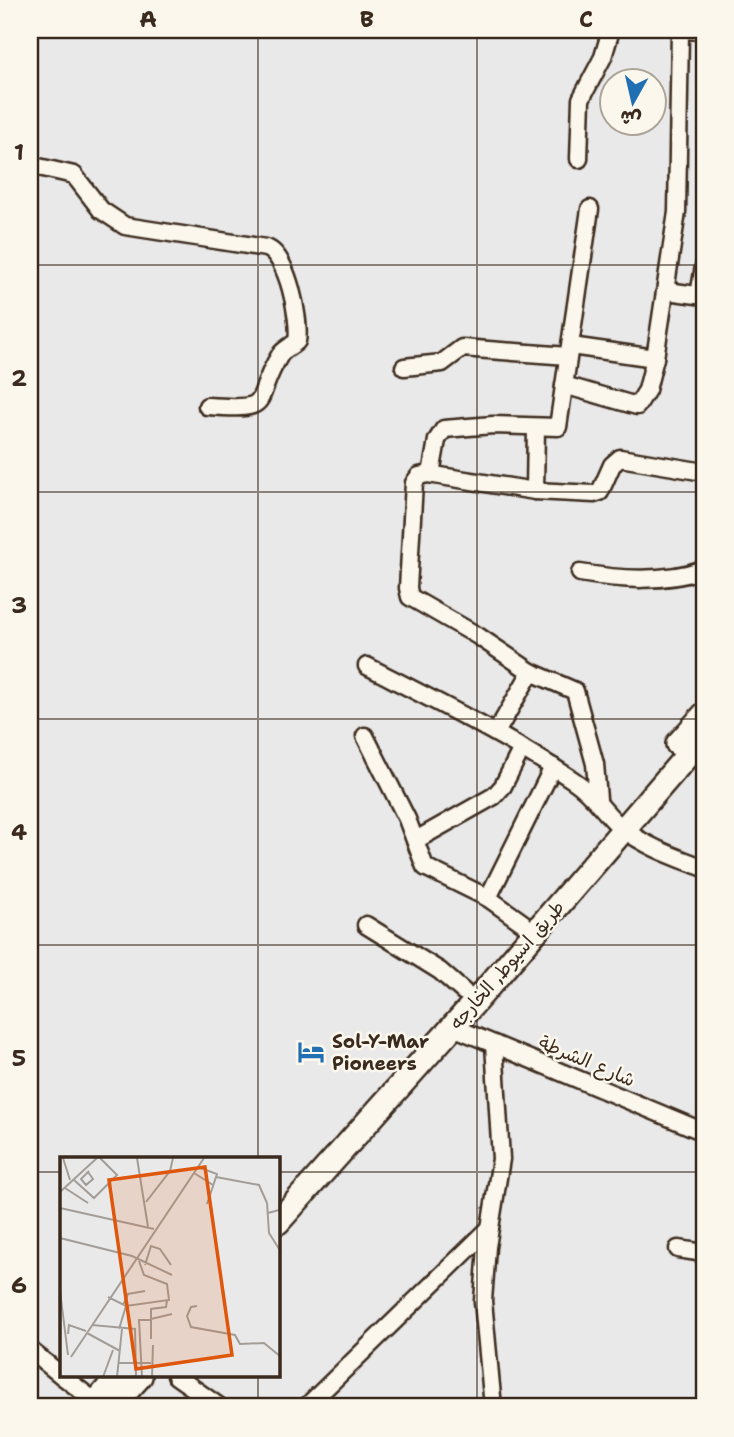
<svg xmlns="http://www.w3.org/2000/svg" width="734" height="1437" font-family="'Shantell Sans','Playpen Sans Arabic',sans-serif">
<rect width="100%" height="100%" fill="#e9e9e9"/>
<filter id="ink" filterUnits="userSpaceOnUse"><feTurbulence type="fractalNoise" baseFrequency=".0143" numOctaves="2"/><feDisplacementMap in="SourceGraphic" scale="14" xChannelSelector="R" yChannelSelector="G"/><feConvolveMatrix kernelMatrix="1 2 1 2 8 2 1 2 1" color-interpolation-filters="sRGB"/></filter>
<g filter="url(#ink)">
<g fill="none" stroke-linecap="round" stroke-linejoin="round">
<!-- minor casing -->
<g stroke="#3b2a1e" stroke-width="21">
<g id="minor">
<path d="M 681,30 L 704,31"/>
<path d="M 579,159 L 581,99 L 603,57 L 611,30"/>
<path d="M 30,165 L 74,175 L 101,210 L 125,226 L 266,248 C 287,253 301,321 297,341 C 292,346 284,349 280,355 C 250,403 278,411 207,406"/>
<path d="M 667,291 L 704,296"/>
<path d="M 699,295 L 704,266"/>
<path d="M 571,346 L 655,358 L 677,212 L 680,30"/>
<path d="M 404,367 L 442,363 L 462,348 L 568,356"/>
<path d="M 564,385 L 637,406 L 647,390 L 655,358"/>
<path d="M 431,474 L 437,440 L 444,429 L 493,425 L 558,427 L 590,209"/>
<path d="M 535,491 L 536,427"/>
<path d="M 580,573 C 621,580 665,583 704,569"/>
<path d="M 367,666 C 437,702 507,736 573,780 C 596,795 603,813 622,828 C 646,847 676,857 704,868"/>
<path d="M 497,731 L 531,672"/>
<path d="M 365,736 L 407,819 L 425,867 L 488,898 L 553,767"/>
<path d="M 598,799 L 595,764 L 575,691 L 531,672 L 478,636 L 410,597 L 408,588 L 414,483 L 419,476 L 428,474 L 535,491 L 594,494 L 600,492 L 612,465 L 620,458 L 704,472"/>
<path d="M 416,840 L 494,796 L 503,786 L 522,748"/>
<path d="M 488,898 L 523,923"/>
<path d="M 366,925 L 440,971 L 464,992"/>
<path d="M 453,1027 L 704,1132"/>
<path d="M 678,1249 L 704,1253"/>
<path d="M 30,1350 L 61,1375"/>
<path d="M 62,1376 L 96,1402"/>
<path d="M 176,1376 L 220,1407"/>
<path d="M 306,1407 L 490,1228"/>
<path d="M 493,1407 L 483,1301 L 487,1247 L 501,1159 L 494,1044"/>
</g>
</g>
<!-- highway casing -->
<g stroke="#3b2a1e" stroke-width="28">
<g id="highway">
<path d="M 678,744 L 704,715"/>
<path d="M 278,1222 L 475,1002 L 704,736"/>
<path d="M 92,1407 L 117,1378"/>
<path d="M 112,1407 L 140,1376"/>
</g>
</g>
<!-- minor -->
<use href="#minor" stroke="#fbf7ec" stroke-width="16"/>
<!-- highway -->
<use href="#highway" stroke="#fbf7ec" stroke-width="23"/>
</g>
</g>
<!-- grid -->
<path fill="none" stroke="#3b2a1e" stroke-width="2" stroke-opacity="0.55" d="M 258,30 L 258,1159M 477,30 L 477,1407M 30,265 L 704,265M 30,492 L 704,492M 30,719 L 704,719M 30,945 L 704,945M 30,1172 L 61,1172M 278,1172 L 704,1172M 258,1376 L 258,1407"/>
<!-- icons -->
<defs>
<g id="hotel-bare" transform="scale(2.1)"><path d="M-6-4.5h1.5V1H6V5H4.5V3h-9V5H-6ZM-4 0a1.8 1.8 0 1 1 3.6 0ZM.5 0V-2.5h3Q6-2.5 6 0Z" fill="#1f6fb2" stroke="#fbf7ec" stroke-width="2.5" paint-order="stroke"/></g>
</defs>
<g fill-rule="evenodd">
<use href="#hotel-bare" x="311" y="1052"/>
</g>
<g text-anchor="middle" dominant-baseline="central" stroke-width="5" stroke-linejoin="round" paint-order="stroke">
<!-- street labels -->
<g font-size="19" fill="#3b2a1e" stroke="#fbf7ec">
<text transform="translate(507 965) rotate(-49)">طريق اسيوط, الخارجه</text>
<text transform="translate(587 1061) rotate(23)">شارع الشرطة</text>
</g>
<!-- poi labels -->
<g font-size="19" font-weight="bold" fill="#3b2a1e" stroke="#fbf7ec" text-anchor="start">
<text x="332" y="1041">Sol-Y-Mar<tspan x="332" dy="22">Pioneers</tspan></text>
</g>
</g>
<!-- overview -->
<g transform="translate(60 1157)">
<rect width="220" height="220" fill="#e9e9e9"/>
<path fill="none" stroke="#a39d98" stroke-width="2" d="M 3,1 L 10,23M 77,1 L 88,70M 138,10 L 157,17 L 147,47M 28,15 L 33,22 L 26,28 L 21,22 L 29,14M 134,16 L 153,28M 156,20 L 199,28 L 207,46 L 209,76 L 221,95M 14,23 L 34,41 L 57,18 L 40,1M 5,31 L 28,46M 0,35 L 37,1M 86,45 L 110,14 L 113,1M 0,51 L 94,72M 208,56 L 219,53 L 220,27M 0,81 L 72,99 L 112,118M 85,108 L 91,89 L 100,92 L 111,108M 0,134 L 8,198M 48,140 L 66,149 L 109,143 L 107,127 L 84,118 L 79,104M 63,148 L 68,137 L 85,134M 137,149 L 131,150 L 127,159 L 131,170 L 175,178 L 180,187 L 204,186 L 221,200M 91,162 L 112,157M 32,168 L 76,172M 59,172 L 66,149M 75,172 L 76,220M 27,176 L 60,194M 8,177 L 9,168 L 26,174M 91,182 L 91,152 L 106,150 L 107,144M 11,200 L 144,1M 59,206 L 91,206M 43,220 L 53,193M 57,220 L 62,172M 82,220 L 79,163 L 91,163M 92,220 L 93,188"/>
<path fill="#df570d" fill-opacity="0.15" stroke="#df570d" stroke-width="3.5" d="M 145,10 L 172,198 L 76,212 L 49,23 Z"/>
<rect width="220" height="220" fill="none" stroke="#3b2a1e" stroke-width="3.5"/>
</g>
<!-- margin -->
<rect width="734" height="1437" fill="none" stroke="#fbf7ec" stroke-width="77"/>
<!-- north arrow -->
<g transform="translate(633 102) rotate(188)"><circle r="33" fill="#fbf7ec" stroke="#aea59a" stroke-width="2"/>
<path d="M0-5L12 26L0 18L-12 26Z" fill="#1f6fb2"/>
<text y="-10" font-size="19" font-weight="bold" text-anchor="middle" fill="#3b2a1e">ش</text>
</g>
<rect x="38" y="38" width="658" height="1360" fill="none" stroke="#3b2a1e" stroke-width="2.5"/>
<g font-size="23" text-anchor="middle" font-weight="bold" fill="#3b2a1e">
<text x="148" y="27">A</text>
<text x="367" y="27">B</text>
<text x="586" y="27">C</text>
<text x="19" y="160">1</text>
<text x="19" y="386">2</text>
<text x="19" y="613">3</text>
<text x="19" y="840">4</text>
<text x="19" y="1066">5</text>
<text x="19" y="1293">6</text>
</g>
</svg>
